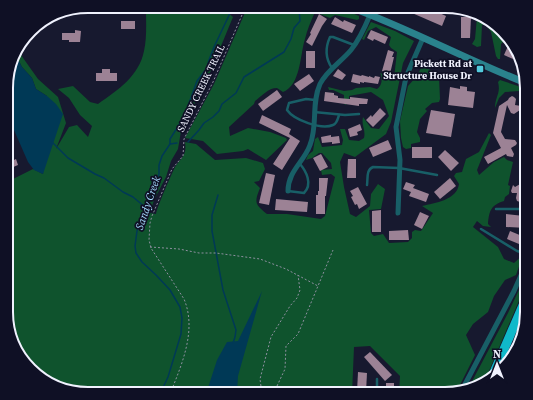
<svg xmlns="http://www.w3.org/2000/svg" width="533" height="400" font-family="'Source Serif 4',serif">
<rect width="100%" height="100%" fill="#17192f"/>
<!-- forest -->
<g fill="#0f532d">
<path d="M 335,7 L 343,9 L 359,16 L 359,19 L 357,20 L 335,15 L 330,18 L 315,12 C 311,21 307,30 305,39 C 300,54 301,85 283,92 L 277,88 C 268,88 262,96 255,101 L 254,104 L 229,127 L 230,136 L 248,128 L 270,132 L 286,138 L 287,140 L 266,160 L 248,149 L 243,151 L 217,154 L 203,141 L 185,138 L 214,84 L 247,8 Z"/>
<path d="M 146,9 L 210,9 L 226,11 L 233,17 L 209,75 L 181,131 L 178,149 L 171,161 L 166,177 L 154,200 L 150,213 L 156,214 C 157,207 172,173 175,167 C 182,157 187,155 185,142 L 196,144 L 215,160 L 246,158 L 263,163 L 265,169 L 259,181 L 254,182 L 260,188 C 254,203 255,204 267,214 L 287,214 L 321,219 L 325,216 L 335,177 L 331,174 L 322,175 L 321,170 L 332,169 L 331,163 L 322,153 L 319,153 L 312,158 L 306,160 L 308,155 L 313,151 L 315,139 L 318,137 L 322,147 L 342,145 L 343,140 L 340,129 L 345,129 L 349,140 L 359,141 L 364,138 C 366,130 361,125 363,117 L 371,128 L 379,129 L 389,116 L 383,100 L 371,92 L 349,96 L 349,102 L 345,105 L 344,103 L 344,95 L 333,90 L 329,90 L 328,87 L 344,91 L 352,90 L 356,88 L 370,87 L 377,89 C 382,86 383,78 380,73 L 394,78 L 397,52 L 391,48 L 389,45 L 391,37 L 376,27 L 368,31 L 364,40 L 362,39 L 371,22 L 395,31 L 414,41 L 403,63 L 391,122 L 386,134 L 355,157 L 344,153 L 340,162 L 344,187 L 350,214 L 356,217 L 370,206 L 371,194 L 378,184 L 385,189 L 381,209 L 369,210 L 371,233 L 374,236 L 383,234 L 389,243 L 408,242 L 412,238 L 412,232 L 415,230 L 421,231 L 433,213 L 422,206 C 435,203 457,200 459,184 L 454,176 L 456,173 L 462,172 L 466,159 L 479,152 L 489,133 L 491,135 L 477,170 L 479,175 L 494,162 L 504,157 L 507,160 L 513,162 L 508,185 L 510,186 L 509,194 L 505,197 L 504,201 C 491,205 489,211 488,224 L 491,227 L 483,226 L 477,221 L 473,227 L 498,247 L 504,259 L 514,263 L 523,255 L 516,275 L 505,280 L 494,296 L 488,312 L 473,324 L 466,335 L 475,355 L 457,391 L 445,394 L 399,394 L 400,376 L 370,346 L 354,347 L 352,394 L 83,394 L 34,374 L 15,349 L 6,318 L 7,176 L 13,179 L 33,169 L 43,174 L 47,96 L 36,89 L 32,78 L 22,67 L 15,53 L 16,48 L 38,79 L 58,97 L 66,123 L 56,149 L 69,127 L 77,125 L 88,137 L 92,126 L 80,115 L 69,98 L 58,89 L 73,86 L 90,102 L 98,104 C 118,90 139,76 144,51 C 147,38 146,23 146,9 Z"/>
<path d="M 477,17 L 499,26 L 511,41 L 505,40 L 501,44 L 500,59 L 498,59 L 496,56 L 491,32 L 486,25 L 482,25 L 481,46 L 477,47 L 472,44 L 475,39 Z"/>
<path d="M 422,66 L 437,73 L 439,77 L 440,99 L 439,102 L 432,103 L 425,109 L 427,111 L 420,119 L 417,132 L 420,138 L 420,142 L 411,144 L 411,148 L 406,149 L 403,147 L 401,138 L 400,121 L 408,86 L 417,76 Z"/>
<path d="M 500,80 L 518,86 L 520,88 L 519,91 L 505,92 L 499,98 L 495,108 C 495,96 501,94 498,82 Z"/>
<path d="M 527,273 L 527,282 L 483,385 L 468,389 L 508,313 Z"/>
</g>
<!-- water -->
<g fill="#003956">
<path d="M 15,53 L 22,67 L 32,78 L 36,89 L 47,96 L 56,104 L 63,114 L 43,174 L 34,170 L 28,162 L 14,130 L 7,120 L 7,77 Z"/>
<path d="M 262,291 L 238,376 L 237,394 L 206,394 L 217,360 L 227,342 L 238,341 Z"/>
</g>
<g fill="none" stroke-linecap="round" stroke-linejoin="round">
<!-- stream -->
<g stroke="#003956" stroke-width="1.5">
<path d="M 52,142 L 68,158 L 95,174 L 104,178 L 123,192 L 133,197 L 145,207"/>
<path d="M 188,142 L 199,130 L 204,123 L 213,117 L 219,111 L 222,104 L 236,93 L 244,77 L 284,52 L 291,39 L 294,28 L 300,21 L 299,8"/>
<path d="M 170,144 L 177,143"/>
<path d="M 218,195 L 212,215 L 212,231 L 223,290 L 236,330 L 235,337 L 233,343"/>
<path d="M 160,394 L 168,377 L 181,334 L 182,318 L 180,307 L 170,290 L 156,275 L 142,262 L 136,253 L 135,246 L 137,231 L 141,218 L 150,198 L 159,174 L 159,165 L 162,156 L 170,144 L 170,139 L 184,117 L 197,81 L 207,68 L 209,60 L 214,47 L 232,9"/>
</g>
</g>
<!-- building -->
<g fill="#9c8295">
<path d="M 424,6 L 446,16 L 442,26 L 412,13 L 415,7 Z"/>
<path d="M 385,7 L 403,7 L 400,14 Z"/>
<path d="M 319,14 L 327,19 L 322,26 L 312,46 L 306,42 L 311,34 L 310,33 Z"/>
<path d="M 335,17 L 343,22 L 344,20 L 356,25 L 352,33 L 331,24 Z"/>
<path d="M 461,17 L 471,17 L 470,38 L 461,38 Z"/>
<rect x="121" y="21" width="14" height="8"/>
<path d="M 75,30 L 81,31 L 80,42 L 69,42 L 69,40 L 62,40 L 62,33 L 75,33 Z"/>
<path d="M 371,30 L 388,37 L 385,44 L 374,39 L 373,41 L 367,38 Z"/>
<path d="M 508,46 L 516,50 L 513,59 L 504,55 Z"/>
<path d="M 388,50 L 394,52 L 392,57 L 394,57 L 390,74 L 382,71 Z"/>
<rect x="306" y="51" width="9" height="17"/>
<path d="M 102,69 L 110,69 L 110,73 L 117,73 L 117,81 L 96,81 L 96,73 L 102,73 Z"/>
<path d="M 338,69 L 346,75 L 342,80 L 333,76 Z"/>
<path d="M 309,74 L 314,81 L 300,91 L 294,84 Z"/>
<path d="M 353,74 L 361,76 L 362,75 L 369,77 L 369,76 L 374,78 L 375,76 L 380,77 L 378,84 L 364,82 L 364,83 L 360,82 L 360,84 L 351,82 Z"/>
<path d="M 460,86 L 467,87 L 467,91 L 475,92 L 473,108 L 448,105 L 450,87 L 460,89 Z"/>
<path d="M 277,90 L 282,97 L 263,111 L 258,104 Z"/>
<path d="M 325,92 L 334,93 L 334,95 L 338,96 L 338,98 L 350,99 L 350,97 L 368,99 L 367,104 L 359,104 L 359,106 L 324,101 Z"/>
<path d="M 512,96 L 514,97 L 516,99 L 515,105 L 521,106 L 520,110 L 514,114 L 511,113 L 507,105 L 501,132 L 505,139 L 515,140 L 517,143 L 516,145 L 511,148 L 514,154 L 513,157 L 507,156 L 506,154 L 488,164 L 484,157 L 501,148 L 493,133 L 499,106 L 508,100 L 509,98 Z"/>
<path d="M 380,108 L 386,114 L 373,127 L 366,120 L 371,115 L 372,117 Z"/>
<path d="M 431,110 L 455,114 L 451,137 L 426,133 Z"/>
<path d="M 262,115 L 291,129 L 289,134 L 300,141 L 282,170 L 273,164 L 290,138 L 259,123 Z"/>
<path d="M 360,124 L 362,130 L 357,132 L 358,135 L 350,137 L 348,129 Z"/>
<path d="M 331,135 L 331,137 L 339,136 L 340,143 L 332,144 L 332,142 L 322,143 L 321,137 Z"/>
<path d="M 388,140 L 392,149 L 373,157 L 369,148 Z"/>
<path d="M 7,141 L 14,160 L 16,159 L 18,165 L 11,168 L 10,166 L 7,167 Z"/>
<rect x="412" y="147" width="20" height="11"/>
<path d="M 445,150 L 459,163 L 451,171 L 438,157 Z"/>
<path d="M 321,154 L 328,167 L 320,171 L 313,158 Z"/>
<path d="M 348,159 L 356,159 L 356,178 L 347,178 Z"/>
<path d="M 266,173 L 275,175 L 269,205 L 259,203 Z"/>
<path d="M 319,178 L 328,178 L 326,196 L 325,196 L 325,214 L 316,214 L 316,195 L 318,195 L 318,191 L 319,191 Z"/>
<path d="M 450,178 L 456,186 L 440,199 L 434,192 Z"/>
<path d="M 527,180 L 527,196 L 520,202 L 517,201 L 516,198 L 517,193 L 512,193 L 511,191 L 513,185 L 515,187 Z"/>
<path d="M 406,182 L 415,185 L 413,188 L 429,194 L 426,202 L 409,196 L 411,192 L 403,189 Z"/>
<path d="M 358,187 L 367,204 L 359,209 L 357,204 L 355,205 L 351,197 L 353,196 L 350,191 Z"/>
<path d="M 276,199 L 308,202 L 307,212 L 275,210 Z"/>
<path d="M 381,210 L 381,232 L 372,232 L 372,211 Z"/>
<path d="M 420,212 L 429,216 L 422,229 L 414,225 Z"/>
<path d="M 506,214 L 524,216 L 524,219 L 527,219 L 527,228 L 506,227 Z"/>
<path d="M 408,230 L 409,240 L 389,240 L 389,231 Z"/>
<path d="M 510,231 L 522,236 L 519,244 L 507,239 Z"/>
<path d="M 370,352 L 392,375 L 385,381 L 364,357 Z"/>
<path d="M 358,372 L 367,373 L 366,392 L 357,392 Z"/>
<rect x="386" y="383" width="8" height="8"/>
</g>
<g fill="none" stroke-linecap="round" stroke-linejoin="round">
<!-- path -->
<g stroke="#8e90a0" stroke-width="1" stroke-dasharray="2 2" stroke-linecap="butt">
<path d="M 150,247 L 179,249 L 199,253 L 216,253 L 260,259 L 286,269 L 318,286"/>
<path d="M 170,394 C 182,364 197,330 184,299 L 151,248 L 149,240 L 150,223 L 152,216 L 172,169 L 183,156 L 184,139 L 213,82 L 245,8"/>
<path d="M 262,394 L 260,379 L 271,337 L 290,306 L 297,298 L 300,290 L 298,275"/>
<path d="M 277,394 L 277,386 L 285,369 L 286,346 L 298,334 L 333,250"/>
</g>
<!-- lane -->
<g stroke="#185f67" stroke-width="2.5">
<path d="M 332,68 C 325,58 325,48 330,37 L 333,37 L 354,45"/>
<path d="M 315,100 L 306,99 L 289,103 L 287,110 C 294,120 321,130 333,125 C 337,124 338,118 339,115"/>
<path d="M 314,112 L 345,115 L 359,114"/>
<path d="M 367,185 C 368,178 366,170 373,167 L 399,168 L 437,175"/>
<path d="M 288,191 L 304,193 C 313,184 306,171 300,164"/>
<path d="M 496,209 L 527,209"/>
<path d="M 481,229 L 517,251 L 527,254"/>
<path d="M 377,394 L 377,379"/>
</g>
<!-- street -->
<g stroke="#185f67" stroke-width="5">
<path d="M 288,191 C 288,171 304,162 310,145 C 318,125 311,104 320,84 C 327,70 341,62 351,50 C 360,39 365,27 370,15"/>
<path d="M 398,213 L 400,160 L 396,127 L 406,77 L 423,38"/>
<path d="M 462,390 L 514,291 L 527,262"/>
</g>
<!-- secondary -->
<path stroke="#2a828d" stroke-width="7" d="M 350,7 C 410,29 467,60 526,83"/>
<!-- highway -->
<path stroke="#10b9ca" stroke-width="9" d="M 492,377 L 527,296"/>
</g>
<!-- markers -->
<rect fill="#53cadc" stroke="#0f1025" stroke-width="1.5" x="476" y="65" width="8" height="8" rx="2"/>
<g text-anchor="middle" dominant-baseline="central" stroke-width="3.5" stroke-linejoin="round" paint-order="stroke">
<!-- poi labels -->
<g font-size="10" font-weight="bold" fill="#f0f2fe" stroke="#0f1025" text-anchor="end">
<text x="472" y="63">Pickett Rd at<tspan x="472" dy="12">Structure House Dr</tspan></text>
</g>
<!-- street labels -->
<g font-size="10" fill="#f0f2fe" stroke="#0f1025">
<text transform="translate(201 88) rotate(-64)">SANDY CREEK TRAIL</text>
</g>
<!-- water labels -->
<g font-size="11" font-style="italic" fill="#a5d9fc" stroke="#0f1025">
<text transform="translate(148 203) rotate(-71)">Sandy Creek</text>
</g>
</g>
<!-- crop -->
<path d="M0 0H533V400H0ZM88 13H445A75 75 0 0 1 520 88V312A75 75 0 0 1 445 387H88A75 75 0 0 1 13 312V88A75 75 0 0 1 88 13Z" fill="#0f1025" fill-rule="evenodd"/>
<path fill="none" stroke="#f0f2fe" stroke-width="2" d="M88 13H445A75 75 0 0 1 520 88V312A75 75 0 0 1 445 387H88A75 75 0 0 1 13 312V88A75 75 0 0 1 88 13Z"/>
<!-- north arrow -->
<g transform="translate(497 364)" stroke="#0f1025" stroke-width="3" paint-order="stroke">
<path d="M0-3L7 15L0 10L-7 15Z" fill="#f0f2fe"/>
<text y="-6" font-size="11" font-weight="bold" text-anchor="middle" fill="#f0f2fe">N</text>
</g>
</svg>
